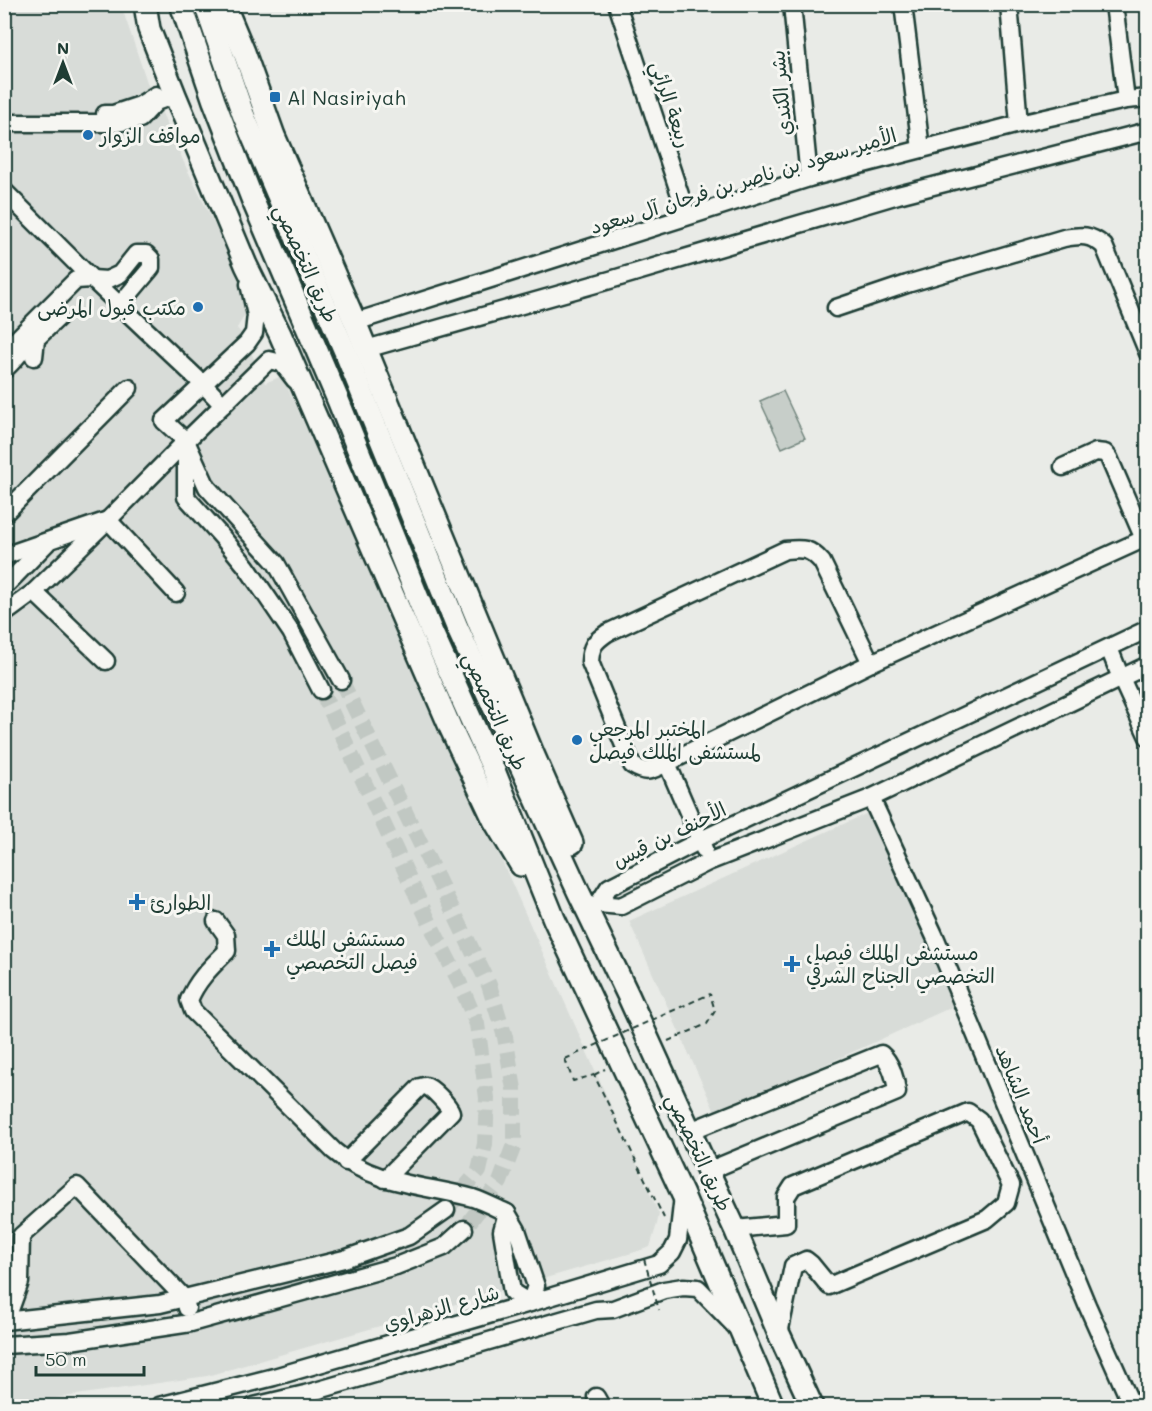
<svg xmlns="http://www.w3.org/2000/svg" width="1152" height="1411" font-family="Mali,'Playpen Sans Arabic',sans-serif">
<rect width="100%" height="100%" fill="#e9ebe7"/>
<filter id="ink" filterUnits="userSpaceOnUse"><feTurbulence type="fractalNoise" baseFrequency=".0167" numOctaves="2"/><feDisplacementMap in="SourceGraphic" scale="12" xChannelSelector="R" yChannelSelector="G"/><feConvolveMatrix kernelMatrix="1 2 1 2 8 2 1 2 1" color-interpolation-filters="sRGB"/></filter>
<g filter="url(#ink)">
<!-- built -->
<g fill="#d8dcd8">
<path d="M 4,5 L 121,5 L 148,85 L 154,95 L 186,167 L 223,242 L 243,290 L 247,302 L 246,313 L 237,328 L 244,337 L 265,383 L 282,376 L 355,531 L 659,1214 L 657,1224 L 650,1247 L 632,1253 L 207,1376 L 21,1403 L 5,1398 Z"/>
<path d="M 870,812 L 954,1006 L 716,1114 L 629,921 Z"/>
</g>
<!-- green -->
<path fill="#c7cec9" stroke="#73867e" stroke-width="1.5" d="M 783,391 L 805,438 L 782,448 L 760,401 Z"/>
<g fill="none" stroke-linecap="round" stroke-linejoin="round">
<!-- minor-tunnel -->
<g stroke="#c1c8c3" stroke-width="16" stroke-dasharray="16 8" stroke-linecap="butt">
<path d="M 341,680 L 489,985 L 505,1037 L 514,1089 L 514,1145 L 500,1182 L 464,1229"/>
<path d="M 321,690 L 432,928 L 457,977 L 477,1024 L 487,1098 L 485,1144 L 479,1171 L 446,1210"/>
</g>
<!-- minor casing -->
<g stroke="#1f3d34" stroke-width="21">
<g id="minor">
<path d="M 617,4 L 687,216"/>
<path d="M 792,4 L 809,178"/>
<path d="M 903,4 L 921,149"/>
<path d="M 1009,4 L 1019,124"/>
<path d="M 1114,4 L 1126,100"/>
<path d="M 105,114 L 113,114 L 140,105 L 156,95"/>
<path d="M 4,123 L 115,123 L 140,119 L 156,102 L 175,95"/>
<path d="M 4,191 L 92,279 L 203,384 L 223,405"/>
<path d="M 249,284 L 256,315 L 254,333 L 247,343 L 164,421 L 186,441 L 207,487 L 276,563 L 341,680"/>
<path d="M 836,308 L 907,284 L 1064,238 C 1082,235 1090,234 1104,246 L 1148,353"/>
<path d="M 355,322 L 809,178 L 1019,124 L 1126,100 L 1148,98"/>
<path d="M 366,349 L 610,280 L 898,195 L 1148,131"/>
<path d="M 4,352 L 76,280 L 92,279 L 107,280 L 120,274 L 136,254 L 146,254 L 151,259 L 151,268 L 120,305"/>
<path d="M 34,357 L 36,339 L 59,317"/>
<path d="M 4,370 C 21,354 24,350 29,327"/>
<path d="M 186,447 L 186,497 L 222,537 L 246,566 L 291,632 L 321,690"/>
<path d="M 1063,467 L 1096,452 L 1105,453 L 1109,458 L 1144,539"/>
<path d="M 4,514 L 129,388"/>
<path d="M 4,556 L 108,520 L 176,593"/>
<path d="M 4,584 L 8,583 L 47,543"/>
<path d="M 34,592 L 106,661"/>
<path d="M 4,614 L 34,592 L 108,520 L 186,441 L 269,360 L 282,363 L 295,380"/>
<path d="M 1148,629 L 701,840 L 609,887 L 598,904 L 621,906 L 708,862 L 871,798 L 1148,665"/>
<path d="M 1109,648 L 1121,678 L 1148,737"/>
<path d="M 667,763 C 651,770 648,775 632,765 L 590,662 C 591,646 594,642 607,633 L 785,550 C 803,548 810,548 822,562 L 871,663"/>
<path d="M 871,798 L 936,939 L 1087,1305 L 1132,1406"/>
<path d="M 704,849 L 667,763 L 871,663 L 1148,537"/>
<path d="M 216,921 L 226,935 L 227,951 C 212,966 197,980 189,1000 L 193,1011 L 334,1151 C 373,1185 426,1185 473,1198 C 485,1202 496,1208 507,1213"/>
<path d="M 690,1131 L 881,1054 C 891,1062 896,1080 897,1092 L 708,1171"/>
<path d="M 346,1162 L 420,1087 C 421,1087 423,1086 425,1086 C 432,1087 449,1106 451,1112 L 385,1179"/>
<path d="M 507,1213 L 517,1230 L 536,1286 L 530,1303 L 512,1292 L 502,1231 Z"/>
<path d="M 735,1229 L 786,1224 L 786,1197 L 793,1186 L 968,1112 L 979,1120 L 1011,1185 L 1006,1203 L 987,1219 L 829,1286 L 811,1264 L 806,1260 L 793,1266 L 779,1334"/>
<path d="M 4,1321 L 160,1304 L 344,1259 L 409,1236 L 446,1210"/>
<path d="M 6,1321 L 20,1282 L 21,1236 L 77,1186 L 185,1299 L 187,1308"/>
<path d="M 4,1345 L 70,1341 L 191,1323 L 396,1266 L 444,1247 L 464,1229"/>
<path d="M 596,1397 L 601,1406"/>
<path d="M 159,1406 L 274,1377 L 530,1303 L 659,1264 L 672,1252 L 678,1240 L 683,1196"/>
<path d="M 254,1406 L 305,1394 L 596,1310 L 613,1309 L 664,1290 L 683,1287 L 698,1288 L 736,1327"/>
</g>
</g>
<!-- major casing -->
<g stroke="#1f3d34" stroke-width="26">
<g id="major">
<path d="M 145,4 L 149,29 L 175,95 L 246,265 L 280,334 L 451,729 L 494,820 L 521,865"/>
<path d="M 181,4 L 214,101 L 253,201 L 338,400 L 430,628 L 495,773 L 554,919 L 683,1195 L 773,1406"/>
<path d="M 205,4 L 243,114 L 347,356 L 457,627 L 579,893 L 628,995 L 708,1171 L 735,1229 L 779,1334 L 812,1406"/>
<path d="M 224,4 L 244,52 L 274,136 L 355,322 L 533,754 L 572,843"/>
</g>
</g>
<!-- path -->
<g stroke="#1f3d34" stroke-width="2" stroke-dasharray="6 4.5" stroke-linecap="butt">
<path d="M 668,1041 L 707,1024 L 715,1011 L 710,994"/>
<path d="M 565,1059 L 573,1081 L 594,1075 L 664,1218"/>
<path d="M 594,1075 L 605,1069"/>
</g>
<!-- minor -->
<use href="#minor" stroke="#f6f6f2" stroke-width="16"/>
<!-- major -->
<use href="#major" stroke="#f6f6f2" stroke-width="21"/>
<!-- path-bridge -->
<g stroke="#1f3d34" stroke-width="2" stroke-dasharray="6 4.5" stroke-linecap="butt">
<path d="M 565,1059 L 710,994"/>
<path d="M 644,1259 L 659,1310"/>
</g>
</g>
</g>
<!-- markers -->
<g fill="#1f6fb2" stroke="#f6f6f2" stroke-width="2">
<rect x="269" y="91" width="12" height="12" rx="3"/>
<circle cx="88" cy="135" r="6"/>
<circle cx="198" cy="307" r="6"/>
<circle cx="577" cy="740" r="6"/>
<path d="M134 893h6v6h6v6h-6v6h-6v-6h-6v-6h6z"/>
<path d="M269 940h6v6h6v6h-6v6h-6v-6h-6v-6h6z"/>
<path d="M789 955h6v6h6v6h-6v6h-6v-6h-6v-6h6z"/>
</g>
<g text-anchor="middle" dominant-baseline="central" stroke-width="6" stroke-linejoin="round" paint-order="stroke">
<!-- street labels -->
<g font-size="20" fill="#1f3d34" stroke="#f6f6f2">
<text transform="translate(780 93) rotate(-95)">بشر الكندي</text>
<text transform="translate(672 104) rotate(72)">ربيعة الرائي</text>
<text transform="translate(743 180) rotate(-17)">الأمير سعود بن ناصر بن فرحان آل سعود</text>
<text transform="translate(307 263) rotate(66)">طريق التخصصي</text>
<text transform="translate(496 711) rotate(66)">طريق التخصصي</text>
<text transform="translate(669 834) rotate(-26)">الأحنف بن قيس</text>
<text transform="translate(1022 1094) rotate(68)">أحمد الشاهد</text>
<text transform="translate(700 1152) rotate(65)">طريق التخصصي</text>
<text transform="translate(441 1307) rotate(-16)">شارع الزهراوي</text>
</g>
<!-- poi labels -->
<g font-size="20" fill="#1f3d34" stroke="#f6f6f2" text-anchor="start">
<text x="287" y="97">Al Nasiriyah</text>
<text x="100" y="135">مواقف الزوار</text>
<text x="186" y="307" text-anchor="end">مكتب قبول المرضى</text>
<text x="589" y="728">المختبر المرجعي<tspan x="589" dy="23">لمستشفى الملك فيصل</tspan></text>
<text x="150" y="902">الطوارئ</text>
<text x="286" y="938">مستشفى الملك<tspan x="286" dy="23">فيصل التخصصي</tspan></text>
<text x="806" y="952">مستشفى الملك فيصل<tspan x="806" dy="23">التخصصي الجناح الشرقي</tspan></text>
</g>
</g>
<!-- margin -->
<rect width="1152" height="1411" fill="none" stroke="#f6f6f2" stroke-width="24"/>
<rect x="12" y="12" width="1128" height="1387" fill="none" stroke="#1f3d34" stroke-width="2" filter="url(#ink)"/>
<!-- north arrow -->
<g transform="translate(63 63)" stroke="#f6f6f2" stroke-width="4.5" paint-order="stroke">
<path d="M0-4.5L10 22L0 15L-10 22Z" fill="#1f3d34"/>
<text y="-9" font-size="16" font-weight="bold" text-anchor="middle" fill="#1f3d34">N</text>
</g>
<!-- scale -->
<path d="M36 1366v9h108v-9" fill="none" stroke="#1f3d34" stroke-width="3"/>
<text x="45" y="1366" font-size="18" fill="#1f3d34" stroke="#f6f6f2" stroke-width="4.5" paint-order="stroke">50 m</text>
</svg>
